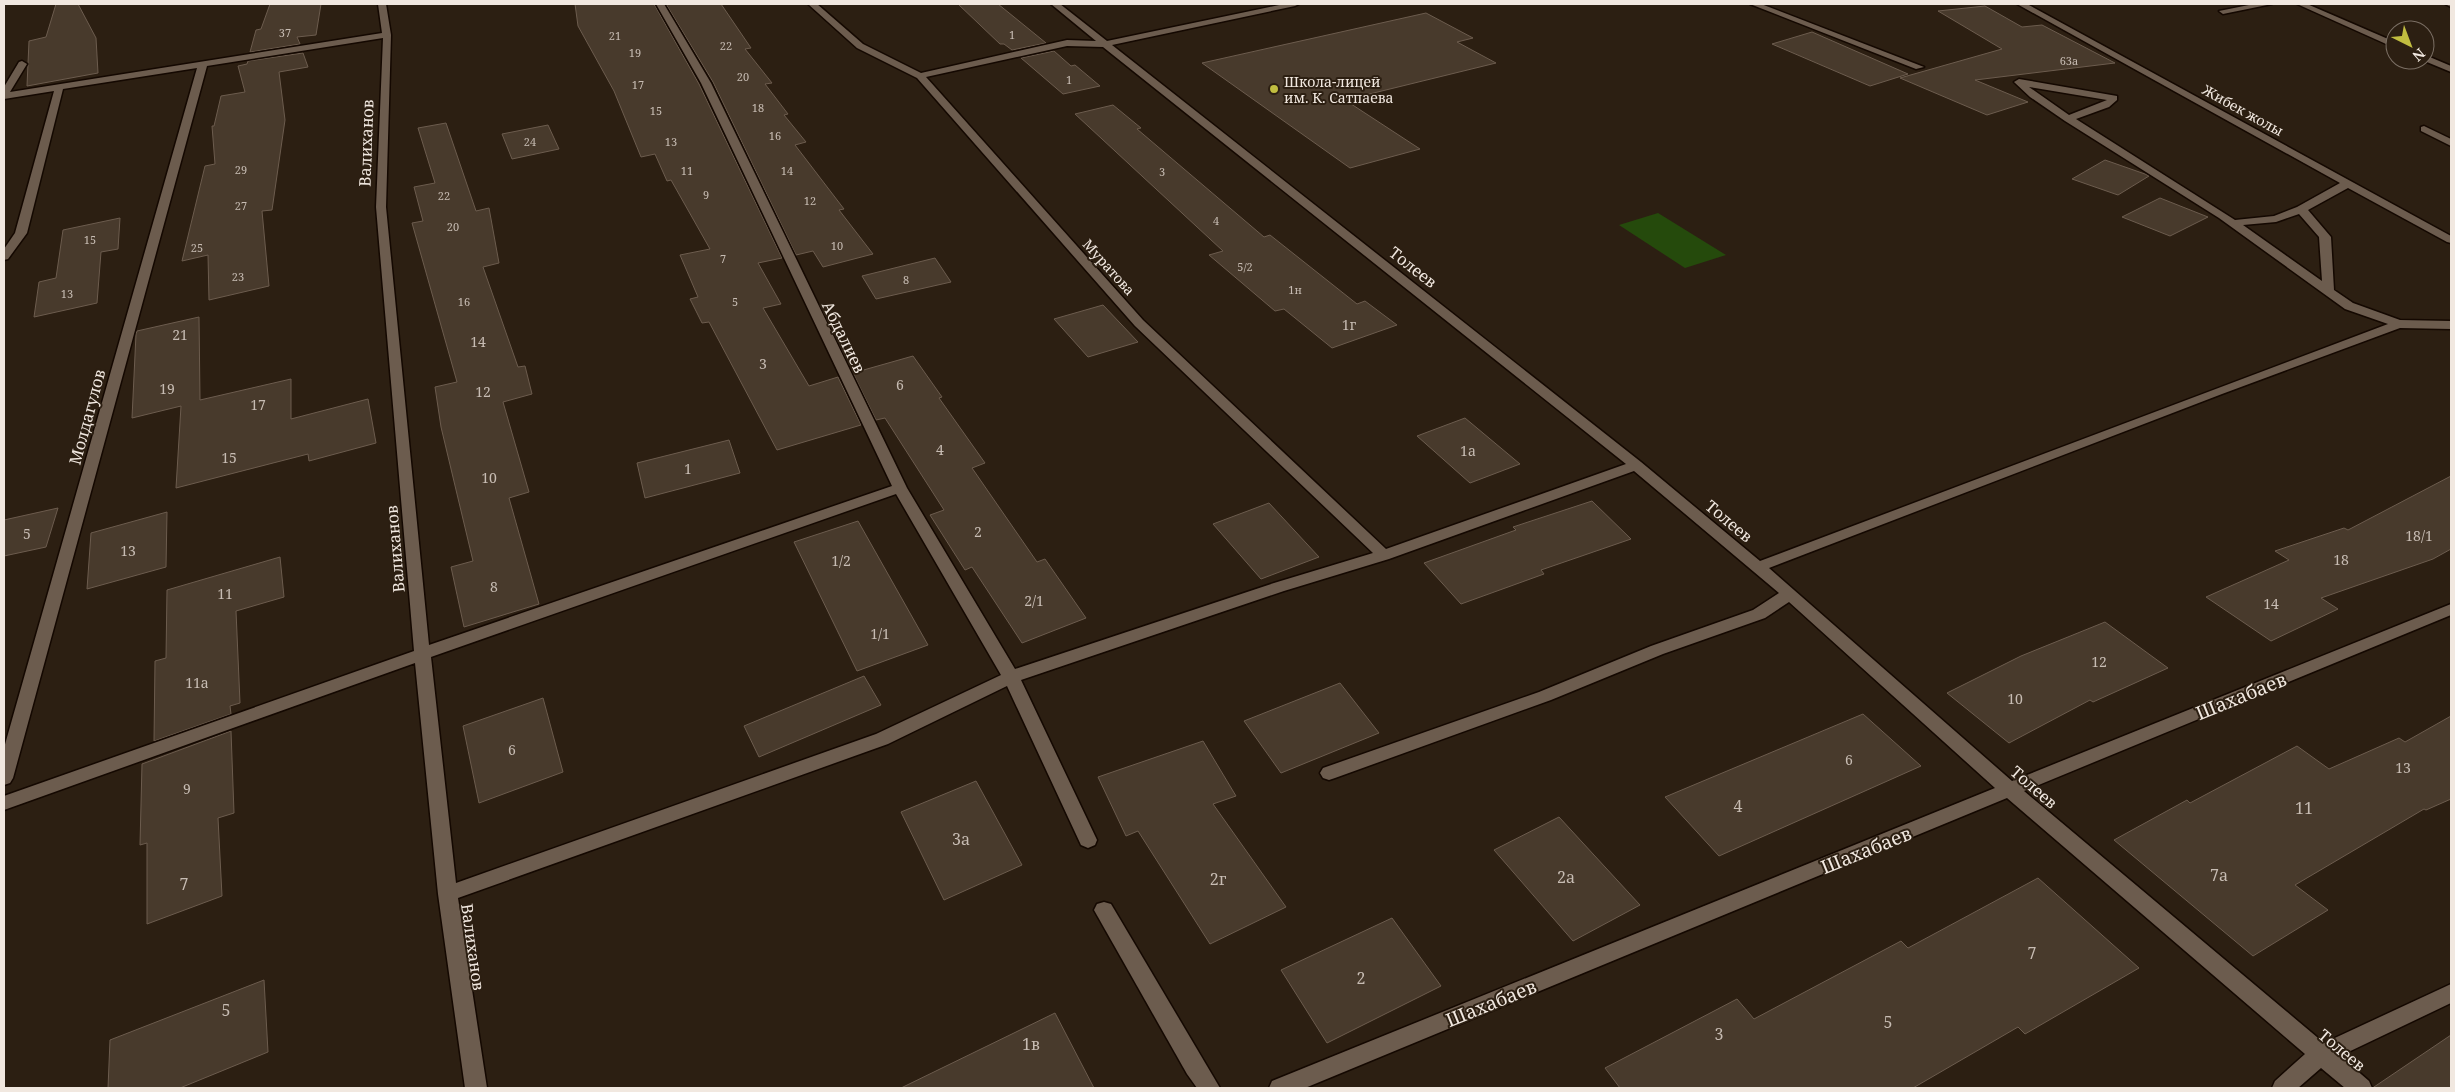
<svg xmlns="http://www.w3.org/2000/svg" width="2455" height="1092" font-family="'Noto Serif',serif">
<rect width="100%" height="100%" fill="#2c1f12"/>
<!-- green -->
<path fill="#254a0c" d="M 1658,213 L 1726,255 L 1685,268 L 1619,225 Z"/>
<!-- building -->
<g fill="#483a2c" stroke="#6c5c4e">
<path d="M 56,4 L 78,4 L 96,38 L 98,73 L 27,86 L 29,41 L 46,37 Z"/>
<path d="M 270,4 L 321,4 L 316,35 L 297,37 L 300,44 L 250,52 L 256,30 L 261,29 Z"/>
<path d="M 575,4 L 654,4 L 699,84 L 782,258 L 758,263 L 781,304 L 763,308 L 809,386 L 838,377 L 861,425 L 777,450 L 709,322 L 702,323 L 690,299 L 698,297 L 680,255 L 710,249 L 671,180 L 667,181 L 655,154 L 641,157 L 614,91 L 578,26 Z"/>
<path d="M 666,4 L 721,4 L 751,48 L 745,49 L 772,83 L 765,84 L 788,114 L 784,115 L 806,142 L 795,145 L 844,209 L 839,210 L 873,254 L 823,267 L 813,251 L 796,255 L 713,82 Z"/>
<path d="M 958,4 L 998,4 L 1046,43 L 1012,50 L 1004,44 L 1000,44 Z"/>
<path d="M 1985,6 L 2022,27 L 2042,25 L 2115,63 L 1975,80 L 2028,102 L 1987,115 L 1900,78 L 2002,49 L 1938,11 Z"/>
<path d="M 1426,13 L 1473,38 L 1457,42 L 1496,63 L 1345,100 L 1420,149 L 1350,168 L 1202,63 Z"/>
<path d="M 1812,32 L 1908,74 L 1870,86 L 1772,44 Z"/>
<path d="M 1054,51 L 1071,66 L 1075,65 L 1100,86 L 1063,94 L 1021,58 Z"/>
<path d="M 303,53 L 308,67 L 279,72 L 285,120 L 272,210 L 262,211 L 269,286 L 209,300 L 208,255 L 182,261 L 205,166 L 215,164 L 212,126 L 214,126 L 221,96 L 245,92 L 238,66 L 247,64 L 248,61 Z"/>
<path d="M 1113,105 L 1141,128 L 1137,129 L 1264,237 L 1270,235 L 1357,304 L 1365,301 L 1397,325 L 1332,348 L 1284,309 L 1275,311 L 1209,255 L 1223,251 L 1075,114 Z"/>
<path d="M 446,123 L 476,211 L 489,208 L 499,263 L 483,267 L 518,367 L 525,366 L 532,394 L 503,402 L 529,492 L 509,498 L 539,604 L 464,627 L 451,567 L 473,561 L 441,427 L 435,387 L 457,382 L 412,223 L 423,221 L 414,187 L 435,183 L 418,128 Z"/>
<path d="M 548,125 L 559,149 L 512,159 L 502,134 Z"/>
<path d="M 2105,160 L 2145,174 L 2149,176 L 2118,195 L 2072,179 Z"/>
<path d="M 2160,198 L 2208,217 L 2170,236 L 2122,217 Z"/>
<path d="M 120,218 L 118,249 L 101,252 L 97,303 L 34,317 L 39,282 L 56,278 L 63,230 Z"/>
<path d="M 935,258 L 951,282 L 876,299 L 862,276 Z"/>
<path d="M 1103,305 L 1138,342 L 1088,357 L 1054,319 Z"/>
<path d="M 199,317 L 200,400 L 291,379 L 291,419 L 368,399 L 376,443 L 309,461 L 308,454 L 176,488 L 181,406 L 132,418 L 136,334 L 137,331 Z"/>
<path d="M 913,356 L 942,397 L 939,398 L 985,463 L 972,468 L 1037,562 L 1045,559 L 1086,618 L 1022,643 L 972,567 L 965,570 L 930,515 L 944,510 L 885,418 L 876,420 L 853,373 Z"/>
<path d="M 1465,418 L 1520,464 L 1470,483 L 1417,436 Z"/>
<path d="M 729,440 L 740,473 L 645,498 L 637,463 Z"/>
<path d="M 2451,476 L 2451,549 L 2433,559 L 2321,598 L 2338,609 L 2271,641 L 2206,597 L 2289,560 L 2275,551 L 2344,528 L 2348,530 Z"/>
<path d="M 1592,501 L 1631,539 L 1541,570 L 1544,574 L 1461,604 L 1424,563 L 1516,530 L 1513,527 Z"/>
<path d="M 1269,503 L 1319,557 L 1261,579 L 1213,524 Z"/>
<path d="M 58,508 L 46,547 L 4,556 L 4,520 Z"/>
<path d="M 167,512 L 166,567 L 87,589 L 91,533 Z"/>
<path d="M 858,521 L 928,645 L 857,671 L 794,542 Z"/>
<path d="M 280,557 L 284,597 L 236,611 L 240,703 L 230,706 L 231,714 L 154,741 L 155,661 L 166,658 L 167,590 Z"/>
<path d="M 2105,622 L 2168,668 L 2093,702 L 2090,700 L 2009,743 L 1947,693 L 2021,656 Z"/>
<path d="M 864,676 L 881,705 L 759,757 L 744,726 Z"/>
<path d="M 1340,683 L 1379,733 L 1281,773 L 1244,721 Z"/>
<path d="M 543,698 L 563,772 L 479,803 L 463,726 Z"/>
<path d="M 1863,714 L 1921,766 L 1719,856 L 1665,797 Z"/>
<path d="M 2451,716 L 2451,799 L 2426,810 L 2424,809 L 2295,885 L 2328,910 L 2253,956 L 2114,840 L 2187,800 L 2190,803 L 2297,746 L 2329,769 L 2399,738 L 2405,742 Z"/>
<path d="M 231,731 L 234,813 L 218,818 L 222,896 L 147,924 L 147,843 L 140,845 L 142,764 Z"/>
<path d="M 1203,741 L 1236,796 L 1213,804 L 1286,907 L 1210,944 L 1138,831 L 1126,836 L 1098,777 Z"/>
<path d="M 976,781 L 1022,865 L 944,900 L 901,812 Z"/>
<path d="M 1559,817 L 1640,905 L 1573,941 L 1494,850 Z"/>
<path d="M 2038,878 L 2139,968 L 2025,1034 L 2018,1027 L 1913,1088 L 1620,1088 L 1605,1068 L 1737,999 L 1754,1019 L 1901,941 L 1908,948 Z"/>
<path d="M 1392,918 L 1441,986 L 1327,1043 L 1281,970 Z"/>
<path d="M 264,980 L 268,1052 L 180,1088 L 108,1088 L 110,1040 Z"/>
<path d="M 1055,1013 L 1094,1088 L 901,1088 Z"/>
<path d="M 2451,1035 L 2451,1088 L 2374,1088 L 2374,1087 Z"/>
</g>
<g fill="none" stroke-linecap="round" stroke-linejoin="round">
<!-- minor casing -->
<g stroke="#140801" stroke-width="3">
<g id="minor">
<path d="M 378,4 L 386,4 L 391,35 L 386,207 L 429,645 L 892,486 L 701,83 L 656,4 L 664,4 L 711,83 L 907,488 L 1015,669 L 1274,583 L 1373,553 L 1135,326 L 917,78 L 857,48 L 808,4 L 817,4 L 863,44 L 921,73 L 1067,40 L 1096,41 L 1051,4 L 1060,4 L 1107,41 L 1284,4 L 1299,4 L 1295,6 L 1112,45 L 1641,462 L 1760,561 L 2388,324 L 2345,309 L 2219,218 L 2065,121 L 2030,97 L 2014,82 L 2019,79 L 2117,96 L 2117,100 L 2109,107 L 2076,119 L 2235,220 L 2274,216 L 2297,207 L 2340,183 L 2017,4 L 2027,4 L 2451,236 L 2451,243 L 2447,242 L 2348,188 L 2308,210 L 2331,237 L 2334,290 L 2353,303 L 2400,320 L 2451,321 L 2451,329 L 2400,328 L 2222,394 L 1769,568 L 2012,781 L 2451,604 L 2451,615 L 2024,791 L 2324,1043 L 2451,984 L 2451,1003 L 2340,1056 L 2369,1081 L 2372,1088 L 2345,1088 L 2321,1068 L 2298,1088 L 2272,1088 L 2275,1081 L 2305,1054 L 2007,798 L 1305,1088 L 1269,1088 L 1272,1081 L 1995,788 L 1789,602 L 1765,618 L 1663,654 L 1551,700 L 1335,778 L 1329,780 L 1323,778 L 1320,773 L 1323,768 L 1539,692 L 1651,646 L 1753,610 L 1779,593 L 1634,471 L 1389,559 L 1284,591 L 1021,680 L 1097,840 L 1095,845 L 1088,848 L 1081,845 L 1007,686 L 888,744 L 458,898 L 487,1088 L 465,1088 L 438,894 L 415,663 L 4,810 L 4,796 L 414,651 L 376,207 L 383,38 L 207,66 L 13,778 L 10,783 L 4,785 L 4,748 L 197,68 L 63,89 L 27,233 L 8,259 L 4,260 L 4,249 L 15,233 L 54,91 L 4,99 L 4,87 L 19,62 L 22,61 L 27,64 L 10,92 L 382,33 ZM 1067,46 L 1103,47 L 1626,464 L 1386,549 L 1143,320 L 926,77 ZM 2029,87 L 2107,100 L 2069,115 ZM 2299,214 L 2319,237 L 2322,281 L 2243,225 L 2276,222 ZM 896,494 L 1001,675 L 876,734 L 456,883 L 431,657 Z"/>
<path d="M 1750,4 L 1761,4 L 1924,67 L 1916,69 Z"/>
<path d="M 2254,4 L 2272,4 L 2223,14 L 2219,11 Z"/>
<path d="M 2297,4 L 2307,4 L 2395,42 L 2395,48 Z"/>
<path d="M 2445,4 L 2451,4 L 2451,7 Z"/>
<path d="M 2425,55 L 2451,66 L 2451,72 L 2422,60 L 2425,60 Z"/>
<path d="M 2424,126 L 2451,139 L 2451,146 L 2421,131 L 2421,127 Z"/>
<path d="M 1104,902 L 1111,904 L 1220,1088 L 1197,1088 L 1187,1074 L 1094,910 L 1097,904 Z"/>
</g>
</g>
<!-- minor -->
<use href="#minor" fill="#6c5c4e" fill-rule="evenodd"/>
</g>
<!-- markers -->
<circle fill="#c1bd40" stroke="#2c1f12" stroke-width="2" cx="1274" cy="89" r="5"/>
<g text-anchor="middle" dominant-baseline="central" stroke-width="4" stroke-linejoin="round" paint-order="stroke">
<!-- far-number labels -->
<g font-size="11" fill="#c7bcb3">
<text x="285" y="32">37</text>
<text x="1012" y="34">1</text>
<text x="615" y="35">21</text>
<text x="726" y="45">22</text>
<text x="635" y="52">19</text>
<text x="2069" y="60">63а</text>
<text x="743" y="76">20</text>
<text x="1069" y="79">1</text>
<text x="638" y="84">17</text>
<text x="758" y="107">18</text>
<text x="656" y="110">15</text>
<text x="775" y="135">16</text>
<text x="530" y="141">24</text>
<text x="671" y="141">13</text>
<text x="241" y="169">29</text>
<text x="687" y="170">11</text>
<text x="787" y="170">14</text>
<text x="1162" y="171">3</text>
<text x="706" y="194">9</text>
<text x="444" y="195">22</text>
<text x="810" y="200">12</text>
<text x="241" y="205">27</text>
<text x="1216" y="220">4</text>
<text x="453" y="226">20</text>
<text x="90" y="239">15</text>
<text x="837" y="245">10</text>
<text x="197" y="247">25</text>
<text x="723" y="258">7</text>
<text x="1245" y="266">5/2</text>
<text x="238" y="276">23</text>
<text x="906" y="279">8</text>
<text x="1295" y="289">1н</text>
<text x="67" y="293">13</text>
<text x="464" y="301">16</text>
<text x="735" y="301">5</text>
</g>
<!-- far-poi labels -->
<g font-size="14" fill="#f1e8e0" stroke="#2c1f12" text-anchor="start">
<text x="1284" y="81">Школа-лицей<tspan x="1284" dy="16">им. К. Сатпаева</tspan></text>
</g>
<!-- far-street labels -->
<g font-size="14" fill="#f1e8e0" stroke="#2c1f12">
<text transform="translate(2243 110) rotate(29)">Жибек жолы</text>
<text transform="translate(1109 267) rotate(48)">Муратова</text>
</g>
<!-- number labels -->
<g font-size="14" fill="#c7bcb3">
<text x="1349" y="324">1г</text>
<text x="180" y="334">21</text>
<text x="478" y="341">14</text>
<text x="763" y="363">3</text>
<text x="900" y="384">6</text>
<text x="167" y="388">19</text>
<text x="483" y="391">12</text>
<text x="258" y="404">17</text>
<text x="940" y="449">4</text>
<text x="1468" y="450">1а</text>
<text x="229" y="457">15</text>
<text x="688" y="468">1</text>
<text x="489" y="477">10</text>
<text x="978" y="531">2</text>
<text x="27" y="533">5</text>
<text x="2419" y="535">18/1</text>
<text x="128" y="550">13</text>
<text x="2341" y="559">18</text>
<text x="841" y="560">1/2</text>
<text x="494" y="586">8</text>
<text x="225" y="593">11</text>
<text x="1034" y="600">2/1</text>
<text x="2271" y="603">14</text>
<text x="880" y="633">1/1</text>
<text x="2099" y="661">12</text>
<text x="197" y="682">11а</text>
<text x="2015" y="698">10</text>
<text x="512" y="749">6</text>
<text x="1849" y="759">6</text>
<text x="2403" y="767">13</text>
<text x="187" y="788">9</text>
</g>
<!-- street labels -->
<g font-size="16" fill="#f1e8e0" stroke="#2c1f12">
<text transform="translate(366 143) rotate(-88)">Валиханов</text>
<text transform="translate(1413 267) rotate(38)">Толеев</text>
<text transform="translate(844 337) rotate(64)">Абдалиев</text>
<text transform="translate(87 417) rotate(-75)">Молдагулов</text>
<text transform="translate(1729 521) rotate(40)">Толеев</text>
<text transform="translate(395 549) rotate(-95)">Валиханов</text>
<text transform="translate(2034 787) rotate(41)">Толеев</text>
<text transform="translate(473 947) rotate(82)">Валиханов</text>
<text transform="translate(2342 1050) rotate(40)">Толеев</text>
</g>
<!-- near-number labels -->
<g font-size="16" fill="#c7bcb3">
<text x="1738" y="806">4</text>
<text x="2304" y="808">11</text>
<text x="961" y="839">3а</text>
<text x="2219" y="875">7а</text>
<text x="1566" y="877">2а</text>
<text x="1218" y="879">2г</text>
<text x="184" y="884">7</text>
<text x="2032" y="953">7</text>
<text x="1361" y="978">2</text>
<text x="226" y="1010">5</text>
<text x="1888" y="1022">5</text>
<text x="1719" y="1034">3</text>
<text x="1031" y="1044">1в</text>
</g>
<!-- near-street labels -->
<g font-size="19" fill="#f1e8e0" stroke="#2c1f12">
<text transform="translate(2241 696) rotate(-22)">Шахабаев</text>
<text transform="translate(1866 850) rotate(-22)">Шахабаев</text>
<text transform="translate(1491 1003) rotate(-22)">Шахабаев</text>
</g>
</g>
<!-- border -->
<rect width="2455" height="1092" fill="none" stroke="#f1e8e0" stroke-width="10"/>
<!-- north arrow -->
<g transform="translate(2410 45) rotate(138)"><circle r="24" fill="#2c1f12" stroke="#7b6f64"/>
<path d="M0-4L9 19L0 12L-9 19Z" fill="#c1bd40"/>
<text y="-8" font-size="14" font-weight="bold" text-anchor="middle" fill="#f1e8e0">N</text>
</g>
</svg>
